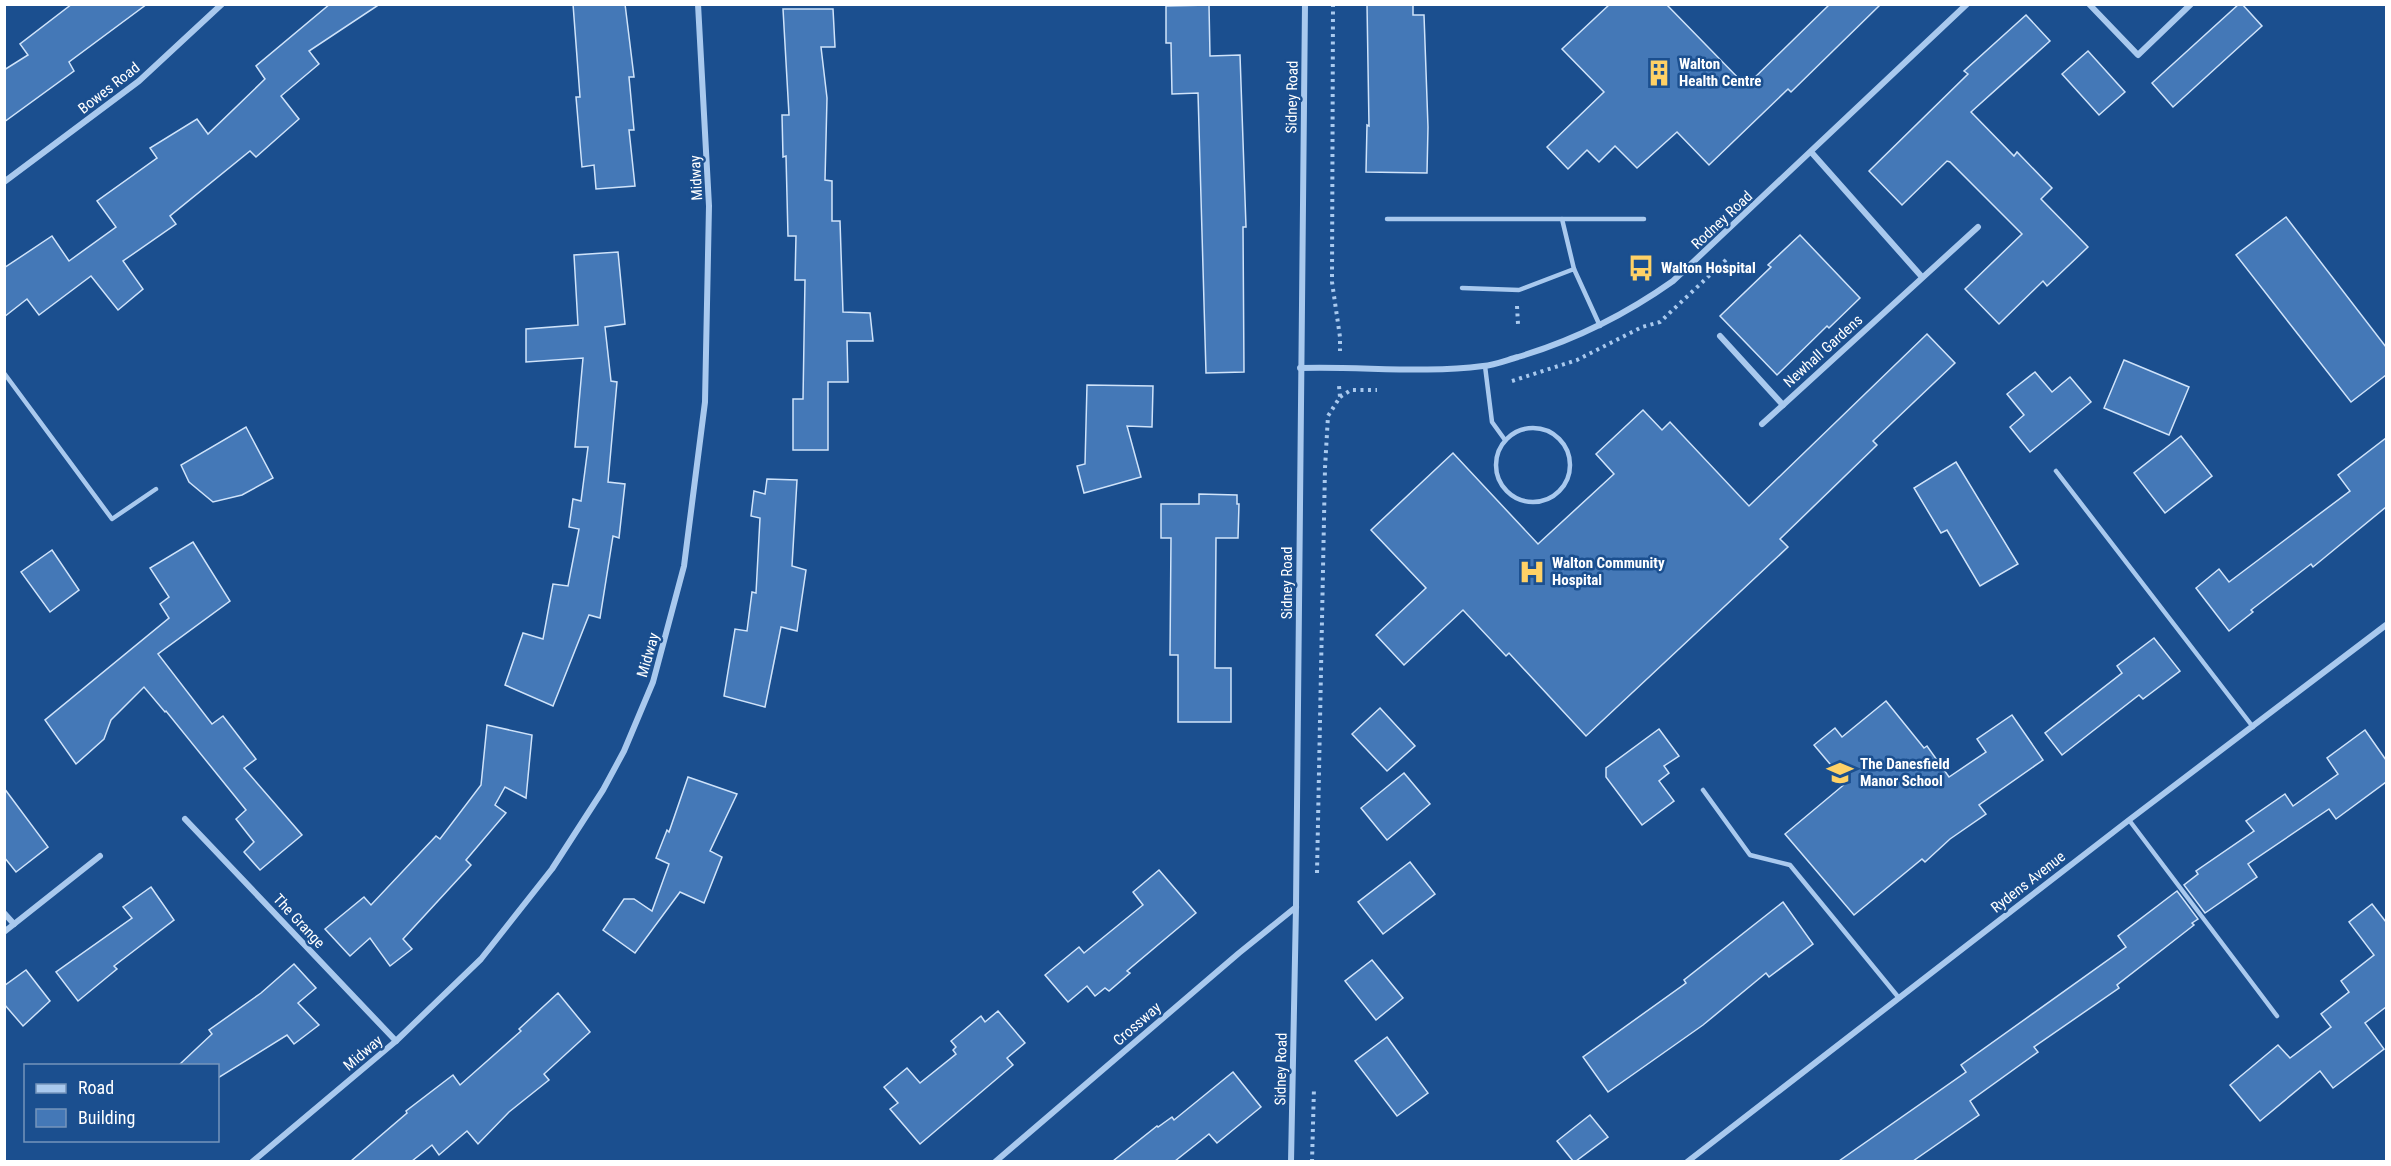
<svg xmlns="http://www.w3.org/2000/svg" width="2391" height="1166" font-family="'Roboto Condensed',sans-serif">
<rect width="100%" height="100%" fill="#1b4f8f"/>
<!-- building -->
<g fill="#4478b7" stroke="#cfe3fa" stroke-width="1.5">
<path d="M 72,4 L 147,4 L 69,62 L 74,71 L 4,122 L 4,70 L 28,55 L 20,44 Z"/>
<path d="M 330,4 L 380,4 L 309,51 L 319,64 L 281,96 L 299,119 L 256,157 L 250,151 L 170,216 L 176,224 L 123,261 L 143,289 L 118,310 L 91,276 L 39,315 L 27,299 L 4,317 L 4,268 L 52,236 L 69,261 L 116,227 L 97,201 L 157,158 L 150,148 L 197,119 L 208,134 L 265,79 L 256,66 Z"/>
<path d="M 573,4 L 625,4 L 634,77 L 629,77 L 634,130 L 629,130 L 635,186 L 596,189 L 594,165 L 582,167 L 576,97 L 580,97 Z"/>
<path d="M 1367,4 L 1413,4 L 1413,15 L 1424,15 L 1428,127 L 1427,173 L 1366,172 L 1367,125 L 1369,126 Z"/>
<path d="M 1610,4 L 1666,4 L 1746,86 L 1830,4 L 1881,4 L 1791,92 L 1788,89 L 1709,165 L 1677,132 L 1637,168 L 1615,146 L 1599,162 L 1587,150 L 1568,169 L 1547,147 L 1604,92 L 1562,49 Z"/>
<path d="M 2239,4 L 2242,4 L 2262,26 L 2173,107 L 2152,83 Z"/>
<path d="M 1209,5 L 1210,56 L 1240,55 L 1246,227 L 1243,227 L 1244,372 L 1206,373 L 1198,93 L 1172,94 L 1171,43 L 1166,43 L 1166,6 Z"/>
<path d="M 783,9 L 833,9 L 835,47 L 821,47 L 827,98 L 825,180 L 832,181 L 832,221 L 840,221 L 843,312 L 870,313 L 873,341 L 847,341 L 848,382 L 828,382 L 828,450 L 793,450 L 793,399 L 803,399 L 805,280 L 795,280 L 796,236 L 788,236 L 786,156 L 783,157 L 782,115 L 789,115 Z"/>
<path d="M 2026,15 L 2050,41 L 1971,112 L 2014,156 L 2017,152 L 2052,188 L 2041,199 L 2088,247 L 2047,286 L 2043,281 L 1999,324 L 1965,289 L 2022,234 L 1950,162 L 1947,161 L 1902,205 L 1869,171 L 1968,74 L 1964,71 Z"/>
<path d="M 2088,51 L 2125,92 L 2099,115 L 2062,74 Z"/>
<path d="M 2286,217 L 2386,347 L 2386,375 L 2351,402 L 2236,255 Z"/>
<path d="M 1800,235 L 1860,298 L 1829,328 L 1827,326 L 1777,375 L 1720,316 L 1771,267 L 1768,265 Z"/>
<path d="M 618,252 L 625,324 L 605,327 L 611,381 L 617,382 L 608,482 L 625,484 L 619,538 L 613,536 L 600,618 L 589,615 L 553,706 L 505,685 L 523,633 L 543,639 L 553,584 L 568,586 L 579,529 L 569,527 L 573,499 L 581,501 L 588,447 L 575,447 L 583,358 L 526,362 L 526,329 L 578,325 L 574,255 Z"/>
<path d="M 1927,334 L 1955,363 L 1873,441 L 1877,445 L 1780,539 L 1788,547 L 1586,736 L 1509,653 L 1506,656 L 1463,610 L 1404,665 L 1376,635 L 1426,588 L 1371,530 L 1453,453 L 1538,544 L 1614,474 L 1596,454 L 1643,410 L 1662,430 L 1670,422 L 1749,506 Z"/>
<path d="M 2124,360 L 2189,387 L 2169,435 L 2104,408 Z"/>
<path d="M 2035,372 L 2052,392 L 2070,377 L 2091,402 L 2030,452 L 2010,427 L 2024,415 L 2007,394 Z"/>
<path d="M 1087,385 L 1153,386 L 1152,427 L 1127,426 L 1141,477 L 1084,493 L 1077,466 L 1085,464 Z"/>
<path d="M 246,427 L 273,478 L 242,495 L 213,502 L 189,482 L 181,465 Z"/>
<path d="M 2181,436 L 2212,476 L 2165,513 L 2134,473 Z"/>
<path d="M 2386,438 L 2386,507 L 2313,567 L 2311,564 L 2251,610 L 2253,612 L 2229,631 L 2196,588 L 2219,569 L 2229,582 L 2350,491 L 2338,475 Z"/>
<path d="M 1956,462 L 2018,564 L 1980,586 L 1947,530 L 1941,533 L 1914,488 Z"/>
<path d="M 767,479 L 797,480 L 792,566 L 806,570 L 797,631 L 781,627 L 765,707 L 724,696 L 735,629 L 747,631 L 752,592 L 756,593 L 760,518 L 751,516 L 754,491 L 765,494 Z"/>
<path d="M 1199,494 L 1237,495 L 1237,504 L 1239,504 L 1238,538 L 1216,538 L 1215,668 L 1231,668 L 1231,722 L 1178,722 L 1178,655 L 1170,655 L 1171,538 L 1161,538 L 1161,504 L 1199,504 Z"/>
<path d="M 193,542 L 230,601 L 158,654 L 212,724 L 223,716 L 256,759 L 244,768 L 302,835 L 260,870 L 244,852 L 254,842 L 236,819 L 246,810 L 166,711 L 165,712 L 144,687 L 111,720 L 104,739 L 76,764 L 45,720 L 169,618 L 160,604 L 169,597 L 150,568 Z"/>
<path d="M 52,550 L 79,590 L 50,612 L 21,572 Z"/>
<path d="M 2154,638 L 2180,671 L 2143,699 L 2139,695 L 2062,755 L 2045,733 L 2122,673 L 2117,666 Z"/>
<path d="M 1886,701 L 1924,748 L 1927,746 L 1949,777 L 1986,752 L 1977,739 L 2012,715 L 2043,760 L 1979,805 L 1986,814 L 1950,839 L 1925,862 L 1922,859 L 1854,915 L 1785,834 L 1846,783 L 1814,745 L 1835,728 L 1842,737 Z"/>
<path d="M 1380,708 L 1415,746 L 1387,771 L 1352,734 Z"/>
<path d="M 487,725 L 532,735 L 526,798 L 505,787 L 495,805 L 506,813 L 466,860 L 471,865 L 403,939 L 412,949 L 390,966 L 370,938 L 350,956 L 325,929 L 364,897 L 371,905 L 436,836 L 440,839 L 481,785 Z"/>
<path d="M 1659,729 L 1679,756 L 1664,766 L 1669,773 L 1659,781 L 1674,801 L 1642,825 L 1606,777 L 1606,768 Z"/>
<path d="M 2365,730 L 2386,760 L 2386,782 L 2336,819 L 2329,809 L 2248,864 L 2257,877 L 2205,913 L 2184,885 L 2198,874 L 2196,871 L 2254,831 L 2246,821 L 2285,794 L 2293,806 L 2338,774 L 2327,758 Z"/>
<path d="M 1404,773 L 1430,804 L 1387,840 L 1361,808 Z"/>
<path d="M 688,777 L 737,794 L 710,851 L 722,857 L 704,903 L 680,892 L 635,953 L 603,930 L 624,899 L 634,899 L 652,911 L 669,864 L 656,858 L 667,830 L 669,832 Z"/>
<path d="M 4,788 L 48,847 L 16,872 L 4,857 Z"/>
<path d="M 1410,862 L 1435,894 L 1383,934 L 1358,902 Z"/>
<path d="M 1159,870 L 1196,913 L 1127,971 L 1130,973 L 1109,991 L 1105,988 L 1095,996 L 1087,986 L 1068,1002 L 1045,975 L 1079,947 L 1084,953 L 1143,905 L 1133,892 Z"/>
<path d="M 151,887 L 174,920 L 114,966 L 117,969 L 78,1001 L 56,972 L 132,918 L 123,907 Z"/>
<path d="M 2177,891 L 2198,919 L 2192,923 L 2194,925 L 2117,985 L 2119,988 L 2034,1047 L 2038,1052 L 1970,1101 L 1979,1115 L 1913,1161 L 1839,1161 L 1966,1072 L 1961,1065 L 2126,947 L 2118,936 Z"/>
<path d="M 1783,902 L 1813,944 L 1769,977 L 1766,973 L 1703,1025 L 1608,1092 L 1583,1057 L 1686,983 L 1684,980 Z"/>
<path d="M 2372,904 L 2386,922 L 2386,1007 L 2365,1023 L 2384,1049 L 2333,1088 L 2320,1071 L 2260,1121 L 2230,1085 L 2278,1045 L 2290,1058 L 2331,1027 L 2321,1014 L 2349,992 L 2341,981 L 2374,955 L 2349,922 Z"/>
<path d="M 1372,960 L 1403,998 L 1376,1020 L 1345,981 Z"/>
<path d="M 294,964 L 316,988 L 298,1003 L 319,1025 L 294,1044 L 287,1035 L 218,1078 L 218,1065 L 179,1065 L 212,1034 L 209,1030 L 261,993 Z"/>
<path d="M 26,970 L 50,1001 L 23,1026 L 4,1004 L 4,986 Z"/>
<path d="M 558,993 L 590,1032 L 544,1074 L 549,1080 L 509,1112 L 478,1144 L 467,1131 L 439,1155 L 432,1145 L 412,1161 L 351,1161 L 407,1113 L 406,1111 L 453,1075 L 460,1085 L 521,1031 L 519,1029 Z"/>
<path d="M 998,1011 L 1025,1043 L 1007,1058 L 1013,1065 L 920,1144 L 890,1109 L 898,1103 L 884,1087 L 907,1068 L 920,1083 L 956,1054 L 953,1050 L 956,1047 L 951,1041 L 981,1016 L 985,1022 Z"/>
<path d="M 1387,1037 L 1428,1093 L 1397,1116 L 1355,1061 Z"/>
<path d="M 1233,1072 L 1261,1107 L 1217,1143 L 1209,1134 L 1175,1161 L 1113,1161 L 1157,1126 L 1158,1127 L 1172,1117 L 1174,1120 Z"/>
<path d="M 1590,1115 L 1608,1137 L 1576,1161 L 1573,1161 L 1557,1141 Z"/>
</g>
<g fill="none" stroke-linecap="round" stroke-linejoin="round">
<!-- path -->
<g stroke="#a9c9ee" stroke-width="4" stroke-dasharray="3 4.5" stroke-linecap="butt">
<path d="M 1333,4 L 1332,282 L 1340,337 L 1340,351"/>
<path d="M 1517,306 L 1518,324"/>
<path d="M 1512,381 L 1577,360 L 1642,327 L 1660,322 L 1728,258"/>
<path d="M 1340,397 L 1351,390 L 1377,390"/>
<path d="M 1317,873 L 1325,468 L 1328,416 L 1340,397 L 1339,386"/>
<path d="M 1312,1162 L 1314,1087"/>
</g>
<!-- service -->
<g stroke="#a9c9ee" stroke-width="4.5">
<path d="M 1387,219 L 1562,219 L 1574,269"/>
<path d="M 1562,219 L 1644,219"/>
<path d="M 1462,288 L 1519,290 L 1574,269 L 1600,326"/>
<path d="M 1485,366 L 1492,422 L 1505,440"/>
<path d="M 4,373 L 112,519 L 156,489"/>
<circle cx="1533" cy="465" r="37"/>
<path d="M 2056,471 L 2253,727"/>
<path d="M 1703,790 L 1750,855 L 1790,865 L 1899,998"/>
<path d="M 2129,820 L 2277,1016"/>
</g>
<!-- minor -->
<g stroke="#a9c9ee" stroke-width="6">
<path d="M 2089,4 L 2138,55 L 2191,4"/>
<path d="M 1812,153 L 1922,277"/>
<path d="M 4,182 L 139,81 L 222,4"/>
<path d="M 1720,336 L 1783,405 L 1978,227"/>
<path d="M 1300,368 C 1361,366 1423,374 1483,366 C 1495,365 1507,360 1518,357 C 1575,340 1625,315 1673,281 L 1967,4"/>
<path d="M 1762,424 L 1783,405"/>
<path d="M 185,819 L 396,1041"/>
<path d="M 4,913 L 14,924"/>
<path d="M 4,932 L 100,856"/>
<path d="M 252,1162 L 396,1041 L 481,959 L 552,869 L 603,790 L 624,751 L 653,682 L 684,566 L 705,402 L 709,206 L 698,4"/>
<path d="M 995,1162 L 1239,953 L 1296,907"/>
<path d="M 1291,1162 L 1296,907 L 1305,4"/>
<path d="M 1687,1162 L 2129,820 L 2386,625"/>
</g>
</g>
<!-- icons -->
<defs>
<g id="building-bare" transform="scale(2.07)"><path d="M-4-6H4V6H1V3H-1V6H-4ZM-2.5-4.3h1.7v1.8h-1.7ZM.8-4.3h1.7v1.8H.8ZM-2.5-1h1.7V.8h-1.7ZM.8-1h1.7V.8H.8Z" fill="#ffd166" stroke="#1b4f8f" stroke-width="2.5" paint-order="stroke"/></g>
<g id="bus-bare" transform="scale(2.07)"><path d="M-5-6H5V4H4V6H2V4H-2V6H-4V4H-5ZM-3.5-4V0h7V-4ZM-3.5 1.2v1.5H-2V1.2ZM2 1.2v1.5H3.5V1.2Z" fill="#ffd166" stroke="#1b4f8f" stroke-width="2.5" paint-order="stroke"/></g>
<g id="hospital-bare" transform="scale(2.07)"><path d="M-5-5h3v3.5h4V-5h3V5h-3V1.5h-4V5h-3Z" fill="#ffd166" stroke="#1b4f8f" stroke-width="2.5" paint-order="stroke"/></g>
<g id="school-bare" transform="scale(2.07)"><path d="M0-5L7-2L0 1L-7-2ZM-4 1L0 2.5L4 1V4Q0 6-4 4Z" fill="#ffd166" stroke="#1b4f8f" stroke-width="2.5" paint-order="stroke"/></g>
</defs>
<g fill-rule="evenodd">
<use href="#building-bare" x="1659" y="73"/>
<use href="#bus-bare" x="1641" y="268"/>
<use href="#hospital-bare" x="1532" y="572"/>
<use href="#school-bare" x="1840" y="773"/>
</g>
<g text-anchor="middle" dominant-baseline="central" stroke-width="5" stroke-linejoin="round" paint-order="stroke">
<!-- poi labels -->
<g font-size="15" font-weight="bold" fill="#fff" stroke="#1b4f8f" text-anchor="start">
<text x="1679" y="64">Walton<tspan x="1679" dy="17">Health Centre</tspan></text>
<text x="1661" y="268">Walton Hospital</text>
<text x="1552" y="563">Walton Community<tspan x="1552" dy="17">Hospital</tspan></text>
<text x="1860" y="764">The Danesfield<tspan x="1860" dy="17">Manor School</tspan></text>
</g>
<!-- street labels -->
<g font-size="15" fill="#fff" stroke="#1b4f8f">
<text transform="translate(109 88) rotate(-38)">Bowes Road</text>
<text transform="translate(1292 97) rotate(-89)">Sidney Road</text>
<text transform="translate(696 178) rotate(-93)">Midway</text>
<text transform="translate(1722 220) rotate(-43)">Rodney Road</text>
<text transform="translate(1823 351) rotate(-42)">Newhall Gardens</text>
<text transform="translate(1287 583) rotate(-90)">Sidney Road</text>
<text transform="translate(648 655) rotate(-74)">Midway</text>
<text transform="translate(2028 882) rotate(-38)">Rydens Avenue</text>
<text transform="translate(299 921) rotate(47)">The Grange</text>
<text transform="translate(1137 1024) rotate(-41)">Crossway</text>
<text transform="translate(363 1053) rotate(-40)">Midway</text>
<text transform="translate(1281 1069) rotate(-89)">Sidney Road</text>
</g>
</g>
<!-- border -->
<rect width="2391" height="1166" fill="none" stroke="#ffffff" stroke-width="12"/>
<!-- legend -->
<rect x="24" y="1064" width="195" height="78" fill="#1b4f8f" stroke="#7695bc" stroke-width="1.5"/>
<rect x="36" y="1084" width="30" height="9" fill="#a9c9ee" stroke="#7695bc" stroke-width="1.5"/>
<text x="78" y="1094" font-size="18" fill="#ffffff">Road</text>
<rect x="36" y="1109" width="30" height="18" fill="#4478b7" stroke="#7695bc" stroke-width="1.5"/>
<text x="78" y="1124" font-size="18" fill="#ffffff">Building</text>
</svg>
